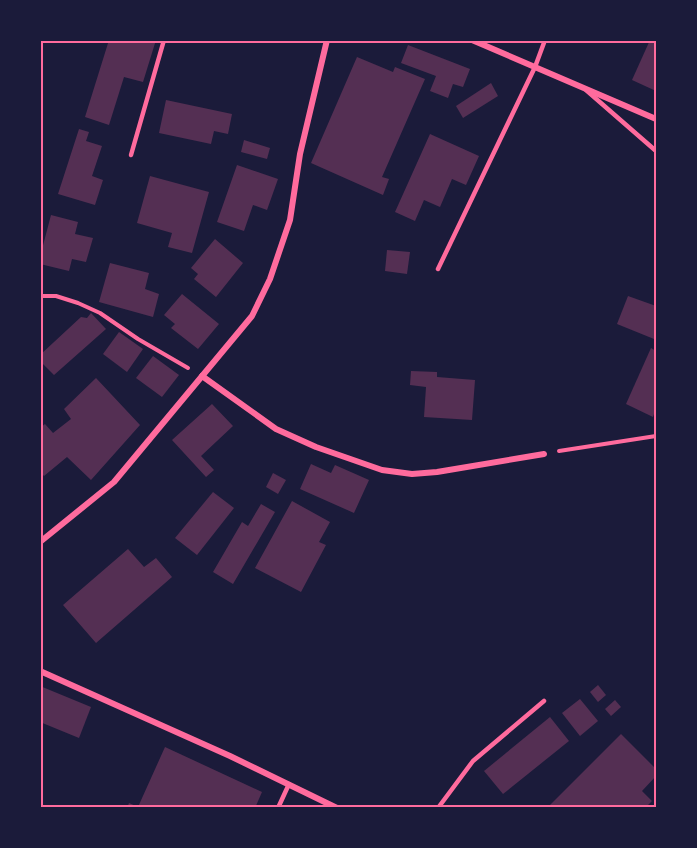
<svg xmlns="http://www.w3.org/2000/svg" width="697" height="848" font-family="Karla,sans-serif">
<rect width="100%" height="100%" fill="#1b1b3a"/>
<!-- building -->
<g fill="#542f53">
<path d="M 109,40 L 156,40 L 143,82 L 124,77 L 109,125 L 85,117 Z"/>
<path d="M 650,40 L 656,40 L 656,91 L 632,80 Z"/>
<path d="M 408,45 L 470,69 L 463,87 L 453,84 L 448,98 L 430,91 L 436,76 L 401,63 Z"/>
<path d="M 357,57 L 393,72 L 395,67 L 425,79 L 382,177 L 389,179 L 383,195 L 311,163 Z"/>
<path d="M 491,83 L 498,96 L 463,118 L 456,106 Z"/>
<path d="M 166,100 L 232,114 L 228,134 L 214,131 L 211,144 L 159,133 Z"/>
<path d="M 79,129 L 89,132 L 86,141 L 102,146 L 92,176 L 103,180 L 95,205 L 58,194 Z"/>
<path d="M 430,134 L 479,156 L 466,185 L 452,179 L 440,207 L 424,200 L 415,221 L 395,212 Z"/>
<path d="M 244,140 L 270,148 L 267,159 L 241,152 Z"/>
<path d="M 237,165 L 278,179 L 267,210 L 253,205 L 244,231 L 217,222 Z"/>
<path d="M 150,176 L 209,192 L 192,253 L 168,247 L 172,233 L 137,223 Z"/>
<path d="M 51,215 L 78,222 L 75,234 L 93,238 L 86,262 L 72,259 L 69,271 L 40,264 L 40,257 Z"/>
<path d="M 215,239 L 243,263 L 216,297 L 194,279 L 198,274 L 191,268 Z"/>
<path d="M 387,250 L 410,252 L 407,274 L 385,271 Z"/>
<path d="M 110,263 L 149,273 L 145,289 L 159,294 L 153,317 L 99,302 Z"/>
<path d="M 182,294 L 219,324 L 198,349 L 171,328 L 175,324 L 164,315 Z"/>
<path d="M 628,296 L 656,306 L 656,333 L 654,339 L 617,324 Z"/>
<path d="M 91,313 L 106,329 L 54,375 L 40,361 L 40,355 L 81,317 L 87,318 Z"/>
<path d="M 119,332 L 143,349 L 127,372 L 103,354 Z"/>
<path d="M 651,348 L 656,351 L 656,408 L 653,417 L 626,404 Z"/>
<path d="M 153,356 L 179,375 L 162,397 L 136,378 Z"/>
<path d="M 411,371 L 437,372 L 437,377 L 475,380 L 472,420 L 424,417 L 426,387 L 410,385 Z"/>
<path d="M 96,378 L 140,425 L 91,480 L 67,457 L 44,476 L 40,472 L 40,428 L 45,424 L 53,433 L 71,419 L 64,409 Z"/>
<path d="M 212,404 L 233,426 L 201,456 L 214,470 L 206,477 L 172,440 Z"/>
<path d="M 311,464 L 331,473 L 335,465 L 369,480 L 354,513 L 300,489 Z"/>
<path d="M 273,473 L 286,480 L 278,494 L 266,487 Z"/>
<path d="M 213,492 L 234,508 L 197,555 L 175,538 Z"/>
<path d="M 292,501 L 330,522 L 319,542 L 326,545 L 301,592 L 255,568 Z"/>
<path d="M 261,504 L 275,512 L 233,584 L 213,572 L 242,522 L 248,526 Z"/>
<path d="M 128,549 L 144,567 L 156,558 L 172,577 L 96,643 L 63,605 Z"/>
<path d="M 598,685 L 606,695 L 598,702 L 590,692 Z"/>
<path d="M 40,686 L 91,707 L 79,738 L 40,722 Z"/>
<path d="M 580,699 L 598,721 L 580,736 L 562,713 Z"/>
<path d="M 615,700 L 621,707 L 611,716 L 605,709 Z"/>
<path d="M 550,717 L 569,741 L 503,794 L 484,771 Z"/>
<path d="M 621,734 L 656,769 L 656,776 L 642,791 L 652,801 L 645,808 L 547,808 Z"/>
<path d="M 165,747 L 262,792 L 255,808 L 127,808 L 129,803 L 138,807 Z"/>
</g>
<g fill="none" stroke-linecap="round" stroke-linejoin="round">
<!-- path -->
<g stroke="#ff6b9d" stroke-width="4">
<path d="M 40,296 L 56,296 L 78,303 L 100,313 L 138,339 L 188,368"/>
<path d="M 559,451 L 656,436"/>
</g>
<!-- service -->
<g stroke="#ff6b9d" stroke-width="4.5">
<path d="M 586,90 L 656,151"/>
<path d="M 131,155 L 164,40"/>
<path d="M 438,269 L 535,67 L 545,40"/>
<path d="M 278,808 L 289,784"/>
<path d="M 438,808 L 473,761 L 544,701"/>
</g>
<!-- minor -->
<g stroke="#ff6b9d" stroke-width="6">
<path d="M 472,40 L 656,119"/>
<path d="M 202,376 L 276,429 L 316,447 L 382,470 L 412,474 L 437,472 L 544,454"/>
<path d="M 40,542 L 114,482 L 252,316 L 270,279 L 290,220 L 300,154 L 327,40"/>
<path d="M 40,671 L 230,756 L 337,808"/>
</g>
</g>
<!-- border -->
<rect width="697" height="848" fill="none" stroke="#1b1b3a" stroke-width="84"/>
<rect x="42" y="42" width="613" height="764" fill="none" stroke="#ff6b9d" stroke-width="2"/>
</svg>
